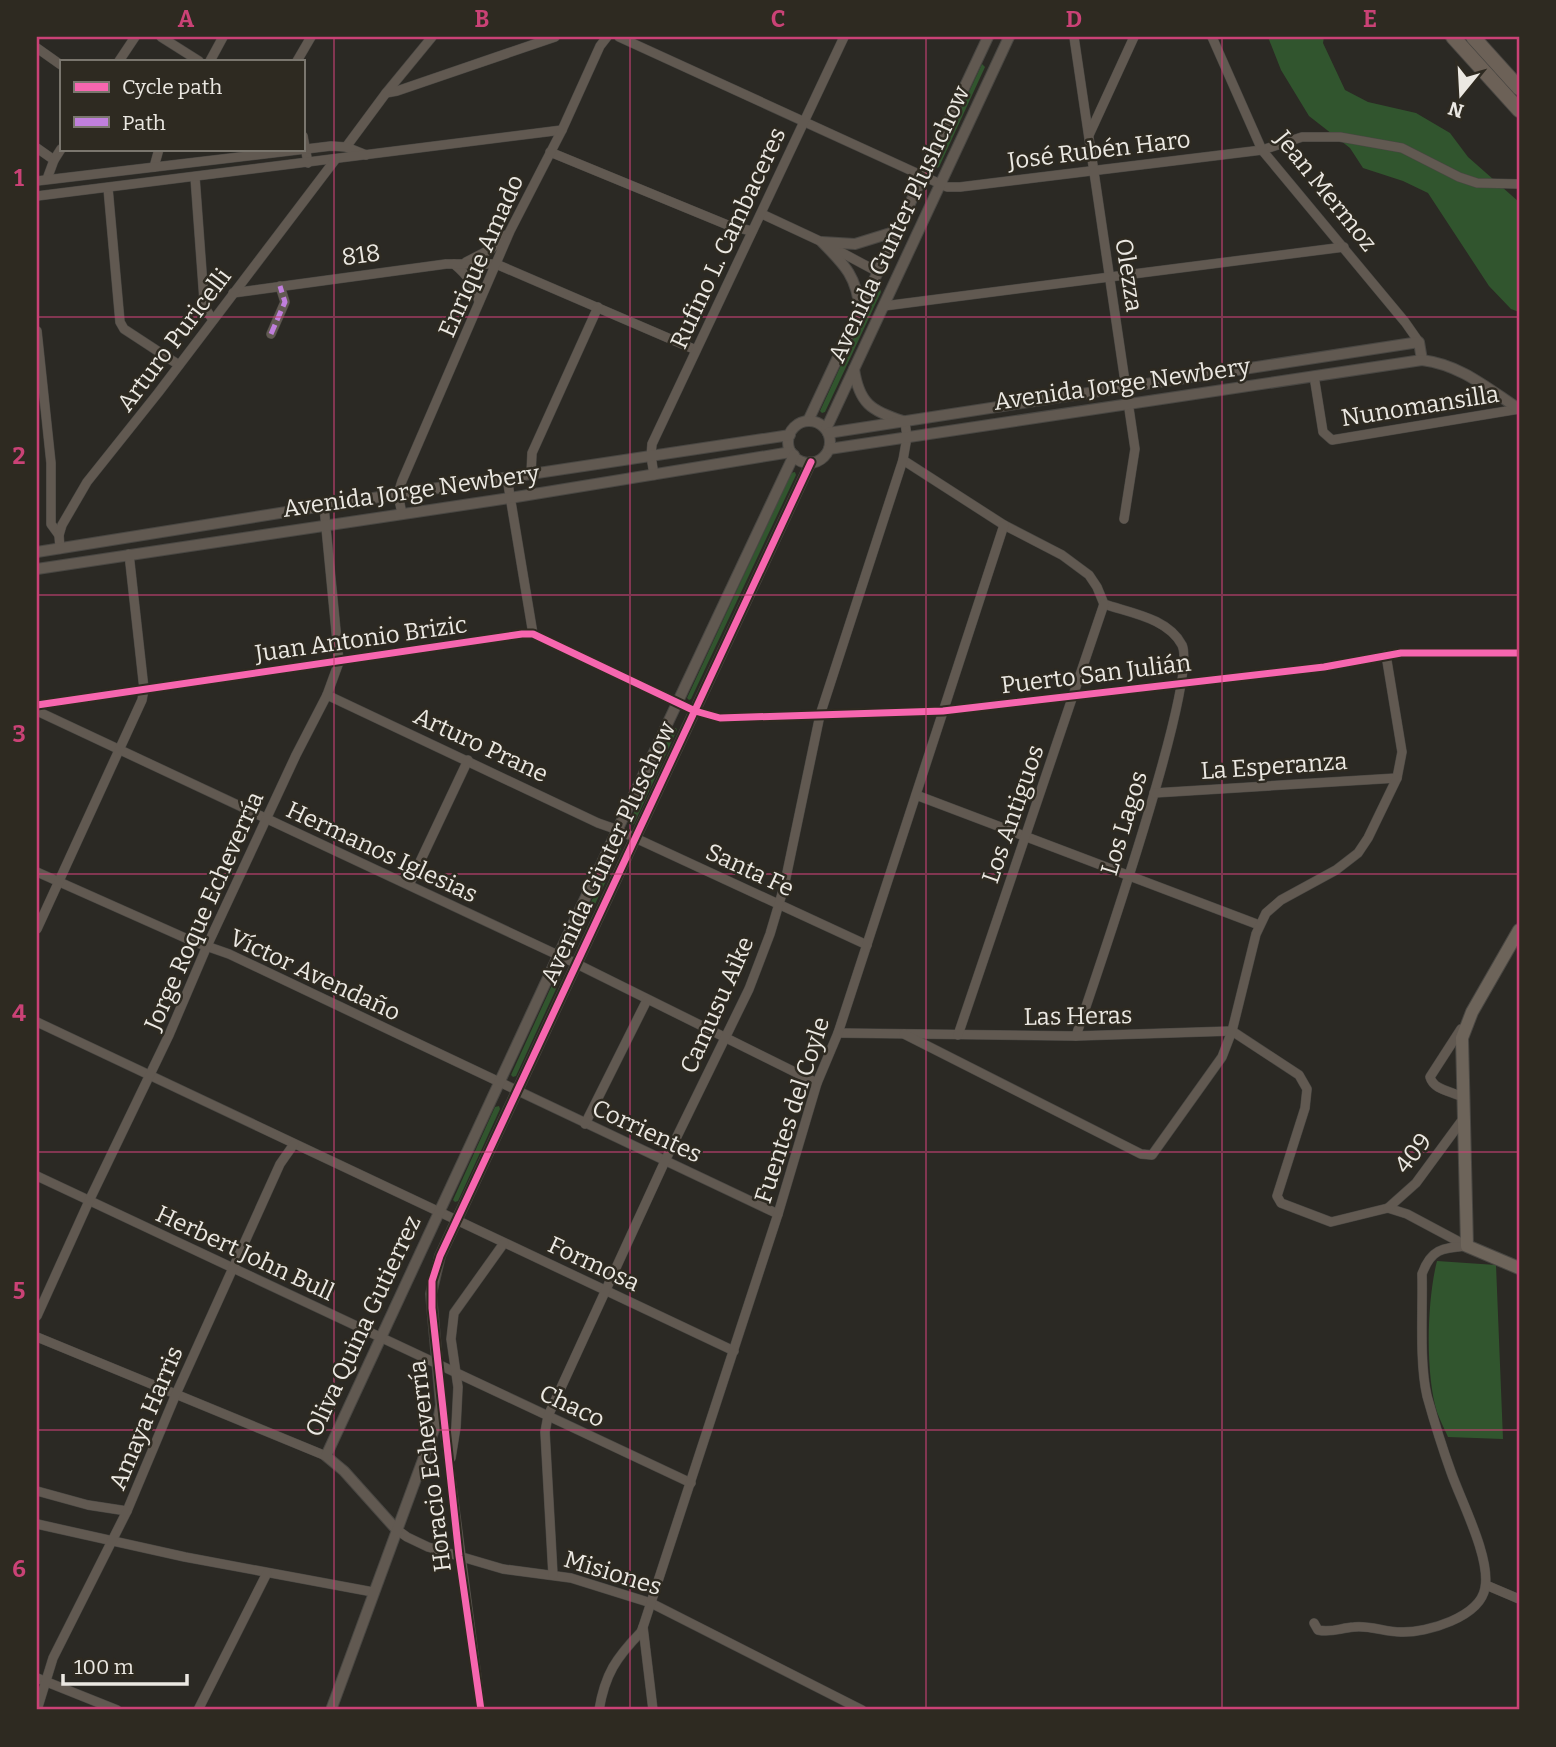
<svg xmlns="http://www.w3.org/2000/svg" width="1556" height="1747" font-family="Bitter,serif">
<rect width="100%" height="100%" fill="#2b2924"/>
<!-- green -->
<g fill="#31552e">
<path d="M 1268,37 L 1324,37 L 1323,43 L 1345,90 L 1368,102 L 1416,113 L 1450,133 L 1468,157 L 1519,202 L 1519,312 L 1511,309 L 1489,286 L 1428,193 L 1403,181 L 1363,168 L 1350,148 L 1309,116 L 1281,70 Z"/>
<path d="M 982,64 L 985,67 L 939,167 L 937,168 L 935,165 Z"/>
<path d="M 876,289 L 880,289 L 881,292 L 825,412 L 822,413 L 820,411 Z"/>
<path d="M 795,472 L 796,475 L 691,699 L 689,700 L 687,698 L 791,473 Z"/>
<path d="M 673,728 L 676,728 L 677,730 L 634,824 L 631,825 L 629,823 Z"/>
<path d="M 620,846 L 621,849 L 575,947 L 572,948 L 570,946 L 617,847 Z"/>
<path d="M 557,974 L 561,974 L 562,976 L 516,1076 L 513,1077 L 511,1075 Z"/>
<path d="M 499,1106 L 500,1109 L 458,1201 L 455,1202 L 453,1200 L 495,1107 Z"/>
<path d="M 1437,1261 L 1496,1265 L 1503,1439 L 1448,1437 C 1444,1428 1440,1420 1437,1412 C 1425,1373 1427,1300 1437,1261 Z"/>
</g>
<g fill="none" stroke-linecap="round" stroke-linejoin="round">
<!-- minor casing -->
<g stroke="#494743" stroke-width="10">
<g id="minor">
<path d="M 161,37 L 199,61"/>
<path d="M 619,37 L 947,187 L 960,187 L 1262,150 L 1302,137 L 1340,137 L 1402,148 L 1459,177 L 1477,183 L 1519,184"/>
<path d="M 1074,37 L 1135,449 L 1124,519"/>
<path d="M 1212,37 L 1262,150 L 1405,322 L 1419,342"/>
<path d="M 37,48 L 61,65"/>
<path d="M 119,61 L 135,37"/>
<path d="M 210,61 L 223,37"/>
<path d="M 297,61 L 311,37"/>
<path d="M 386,93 L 397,91 L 555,37"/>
<path d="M 1089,135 L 1134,37"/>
<path d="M 303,136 L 308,163"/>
<path d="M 346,147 L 386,93 L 432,37"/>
<path d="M 37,148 L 54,160"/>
<path d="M 550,152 L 730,226 L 752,231"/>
<path d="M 154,167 L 159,149"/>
<path d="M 195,177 L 204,300 L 205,308 L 213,320"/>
<path d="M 47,179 L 54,160 L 61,149"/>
<path d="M 37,181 L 331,146 L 346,147 L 366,155"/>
<path d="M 108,188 L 120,322 L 124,329 L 179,365"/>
<path d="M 37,196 L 562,130"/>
<path d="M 762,214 L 822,242 L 878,272"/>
<path d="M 466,262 L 491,249 L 506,235"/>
<path d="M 454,264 C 467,275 475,285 479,302"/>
<path d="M 233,293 L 446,264 L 496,264 L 696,350"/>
<path d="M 884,306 L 1344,247"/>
<path d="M 37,331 L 51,463 L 51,524 L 59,535"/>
<path d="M 271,334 L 285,302 L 280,286"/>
<path d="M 1314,376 L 1323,432 L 1332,440 L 1519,409"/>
<path d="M 903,460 L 1004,525 L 1062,555 L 1089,575 L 1097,587 L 1104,604 C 1130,613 1168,618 1182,645 C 1199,681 1094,982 1076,1036"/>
<path d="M 531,474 L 532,453 L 598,307"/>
<path d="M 654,475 L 651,456 L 652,444 L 844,37"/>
<path d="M 507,478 L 533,634"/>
<path d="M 402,514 L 398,494 L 402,481 L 510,231 L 562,130 L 600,46 L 607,37"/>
<path d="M 60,549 L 59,535 L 62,525 L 87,482 L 158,393 L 335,160"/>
<path d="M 327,695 L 598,823 L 618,830 L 867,945"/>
<path d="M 37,705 L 522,634 L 533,634 L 695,711 L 720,718 L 943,711 L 1324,667 L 1401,653 L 1519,653"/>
<path d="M 37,711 L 577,964 L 817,1083"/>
<path d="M 1154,793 L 1397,778"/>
<path d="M 916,795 L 1259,925"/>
<path d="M 37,872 L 192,941 L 229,954 L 778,1214"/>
<path d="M 409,885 L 468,760"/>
<path d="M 37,929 L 142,700 L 144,689 L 129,554"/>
<path d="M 37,1022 L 734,1351"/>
<path d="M 1461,1029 L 1430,1077 C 1434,1091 1453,1091 1464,1098"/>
<path d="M 838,1033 L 1076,1036 L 1232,1031 L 1299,1075 L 1307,1089 L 1305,1108 L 1277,1196 L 1281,1203 L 1331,1222 L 1388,1208 L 1407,1214 L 1467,1246"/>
<path d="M 904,1034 L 1141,1154 L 1152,1155 L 1222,1057 L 1232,1031 L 1256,934 L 1266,913 L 1281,900 L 1336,870 L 1358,853 L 1368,838 L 1397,778 L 1402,752 L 1386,655"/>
<path d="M 958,1035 L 1104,604"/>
<path d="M 585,1124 L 647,1000"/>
<path d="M 37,1176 L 691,1483"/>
<path d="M 1388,1208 L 1416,1183 L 1463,1119"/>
<path d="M 37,1316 L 89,1201 L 169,1035 L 207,946 L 296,755 L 327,695 L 339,662 L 324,507"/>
<path d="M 37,1337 L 326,1456"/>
<path d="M 442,1410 L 481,1710"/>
<path d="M 451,1458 L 456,1427 L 458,1387 L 451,1339 L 454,1313 L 504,1243"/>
<path d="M 37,1491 L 88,1505 L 127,1511"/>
<path d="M 37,1524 L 185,1557 L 373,1592"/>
<path d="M 396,1529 L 407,1537 L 428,1547 L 503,1569 L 571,1578 L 651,1603 L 862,1710"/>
<path d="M 553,1575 L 545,1432 L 548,1416 L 665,1161 L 749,989 L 770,934 L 784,887 L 820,715 L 903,460 L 907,437 L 905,422"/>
<path d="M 1486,1585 L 1519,1599"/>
<path d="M 1314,1623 L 1318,1630 C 1332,1633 1340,1628 1354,1627 C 1370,1625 1385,1632 1401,1632 C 1427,1633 1480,1617 1485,1588 C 1491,1558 1461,1501 1451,1472 C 1442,1447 1434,1421 1427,1396 C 1419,1361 1423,1310 1422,1274 C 1431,1249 1442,1248 1466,1246"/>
<path d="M 37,1678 L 117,1710"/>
<path d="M 37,1710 L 53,1658 L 127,1511 L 176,1394 L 280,1164 L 294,1144"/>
<path d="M 198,1710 L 267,1573"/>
<path d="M 599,1710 C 605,1674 616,1658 641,1632 L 643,1627"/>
<path d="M 653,1710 L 643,1627 L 778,1214 L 817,1083 L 838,1033 L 1004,525"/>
</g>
</g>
<!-- tertiary casing -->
<g stroke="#494743" stroke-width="12">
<g id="tertiary">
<path d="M 860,311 C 857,277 845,265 822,242 L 855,244 L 897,231"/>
<path d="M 854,369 C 859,403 871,411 903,421"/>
<path d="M 808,421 L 988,37"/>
<circle cx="809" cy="442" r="21"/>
<path d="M 826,429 L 1009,37"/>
<path d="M 828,433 L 1419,342 L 1422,360"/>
<path d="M 829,449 L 1422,360 C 1461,365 1487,388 1519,409"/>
<path d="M 37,552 L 398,494 L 790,435"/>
<path d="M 37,569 L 510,498 L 791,452"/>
<path d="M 396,1529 L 344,1471 L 326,1456 L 558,956 L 794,455"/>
<path d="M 331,1710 L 439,1416 L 441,1405 L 431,1294 L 440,1256 L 811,462"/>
</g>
</g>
<!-- secondary casing -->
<g stroke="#494743" stroke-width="14">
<path id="secondary" d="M 1519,930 L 1472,1012 L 1462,1038 L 1467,1246 L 1519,1268"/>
</g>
<!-- primary casing -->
<g stroke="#494743" stroke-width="16">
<g id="primary">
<path d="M 1453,37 L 1519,110"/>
<path d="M 1473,37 L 1519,88"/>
</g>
</g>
<!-- minor -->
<use href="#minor" stroke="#615951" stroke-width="9"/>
<!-- tertiary -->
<use href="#tertiary" stroke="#615951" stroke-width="10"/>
<!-- secondary -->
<use href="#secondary" stroke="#6d645a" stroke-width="12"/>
<!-- primary -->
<use href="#primary" stroke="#6c6157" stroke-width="14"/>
<!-- quiet -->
<path stroke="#c07fdc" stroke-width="5" stroke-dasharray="10 5" stroke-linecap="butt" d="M 271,334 L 285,302 L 280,286"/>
<!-- cycleway casing -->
<g stroke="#2e2a21" stroke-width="11">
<g id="cycleway">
<path d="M 37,705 L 522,634 L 533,634 L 695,711 L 720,718 L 943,711 L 1324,667 L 1401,653 L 1519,653"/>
<path d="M 481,1710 L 459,1556 L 432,1308 L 432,1281 L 440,1256 L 811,462"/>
</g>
</g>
<!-- cycleway -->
<use href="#cycleway" stroke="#f766af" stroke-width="7"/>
</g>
<!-- grid -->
<path fill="none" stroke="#ca4276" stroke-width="2" stroke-opacity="0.55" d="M 334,37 L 334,1710M 630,37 L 630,1710M 926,37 L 926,1710M 1222,37 L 1222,1710M 37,317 L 1519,317M 37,595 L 1519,595M 37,874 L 1519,874M 37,1152 L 1519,1152M 37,1430 L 1519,1430"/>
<g text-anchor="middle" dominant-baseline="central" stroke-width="5" stroke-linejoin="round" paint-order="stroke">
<!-- street labels -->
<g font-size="24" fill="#ebe8e2" stroke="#2e2a21">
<text transform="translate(1099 150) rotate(-7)">José Rubén Haro</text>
<text transform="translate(1326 191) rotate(51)">Jean Mermoz</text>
<text transform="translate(899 224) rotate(-65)">Avenida Gunter Plushchow</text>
<text transform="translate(728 238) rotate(-65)">Rufino L. Cambaceres</text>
<text transform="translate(361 255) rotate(-8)">818</text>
<text transform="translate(481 256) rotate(-66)">Enrique Amado</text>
<text transform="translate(1129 275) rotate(81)">Olezza</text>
<text transform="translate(174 340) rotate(-53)">Arturo Puricelli</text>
<text transform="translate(1122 384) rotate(-8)">Avenida Jorge Newbery</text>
<text transform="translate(1420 406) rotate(-9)">Nunomansilla</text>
<text transform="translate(411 491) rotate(-8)">Avenida Jorge Newbery</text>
<text transform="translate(361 639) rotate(-8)">Juan Antonio Brizic</text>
<text transform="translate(1096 674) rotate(-7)">Puerto San Julián</text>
<text transform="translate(481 745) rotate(25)">Arturo Prane</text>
<text transform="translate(1274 766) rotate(-4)">La Esperanza</text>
<text transform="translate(1013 814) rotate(-71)">Los Antiguos</text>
<text transform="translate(1124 823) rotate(-73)">Los Lagos</text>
<text transform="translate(382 852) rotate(25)">Hermanos Iglesias</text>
<text transform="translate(608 853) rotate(-65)">Avenida Günter Pluschow</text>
<text transform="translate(750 870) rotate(25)">Santa Fe</text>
<text transform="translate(204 911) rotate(-66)">Jorge Roque Echeverría</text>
<text transform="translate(315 975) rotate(25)">Víctor Avendaño</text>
<text transform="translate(717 1005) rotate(-66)">Camusu Aike</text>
<text transform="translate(1078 1016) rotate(-1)">Las Heras</text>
<text transform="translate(792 1110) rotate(-72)">Fuentes del Coyle</text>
<text transform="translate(647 1131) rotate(25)">Corrientes</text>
<text transform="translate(1413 1153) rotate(-52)">409</text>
<text transform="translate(245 1253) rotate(25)">Herbert John Bull</text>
<text transform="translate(594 1264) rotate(25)">Formosa</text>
<text transform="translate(363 1326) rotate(-65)">Oliva Quina Gutierrez</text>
<text transform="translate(572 1406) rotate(25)">Chaco</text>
<text transform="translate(146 1418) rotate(-67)">Amaya Harris</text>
<text transform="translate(430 1466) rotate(-97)">Horacio Echeverría</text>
<text transform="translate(613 1573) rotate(17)">Misiones</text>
</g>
</g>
<!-- border -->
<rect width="1556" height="1747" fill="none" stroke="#2e2a21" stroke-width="77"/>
<!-- legend -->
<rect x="60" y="60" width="245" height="91" fill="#2e2a21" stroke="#7a766e" stroke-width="2"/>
<rect x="74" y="82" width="35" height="10" fill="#f766af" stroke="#7a766e" stroke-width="2"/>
<text x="122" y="94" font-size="21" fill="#ebe8e2">Cycle path</text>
<rect x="74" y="117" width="35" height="10" fill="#c07fdc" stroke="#7a766e" stroke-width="2"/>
<text x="122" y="130" font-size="21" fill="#ebe8e2">Path</text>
<!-- north arrow -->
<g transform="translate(1461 94) rotate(198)" stroke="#2e2a21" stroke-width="5" paint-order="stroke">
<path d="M0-5L12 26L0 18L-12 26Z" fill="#ebe8e2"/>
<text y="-10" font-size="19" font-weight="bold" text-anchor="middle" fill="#ebe8e2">N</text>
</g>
<!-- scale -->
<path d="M63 1674v10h124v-10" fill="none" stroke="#ebe8e2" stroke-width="3.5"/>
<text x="74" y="1674" font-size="21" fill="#ebe8e2" stroke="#2e2a21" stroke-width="5" paint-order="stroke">100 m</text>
<rect x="38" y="38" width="1480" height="1670" fill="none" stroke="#ca4276" stroke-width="2.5"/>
<g font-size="23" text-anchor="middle" font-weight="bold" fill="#ca4276">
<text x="186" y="27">A</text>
<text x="482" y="27">B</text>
<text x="778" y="27">C</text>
<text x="1074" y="27">D</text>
<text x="1370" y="27">E</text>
<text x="19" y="186">1</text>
<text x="19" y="464">2</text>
<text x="19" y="742">3</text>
<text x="19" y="1021">4</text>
<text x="19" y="1299">5</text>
<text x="19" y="1577">6</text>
</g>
</svg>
